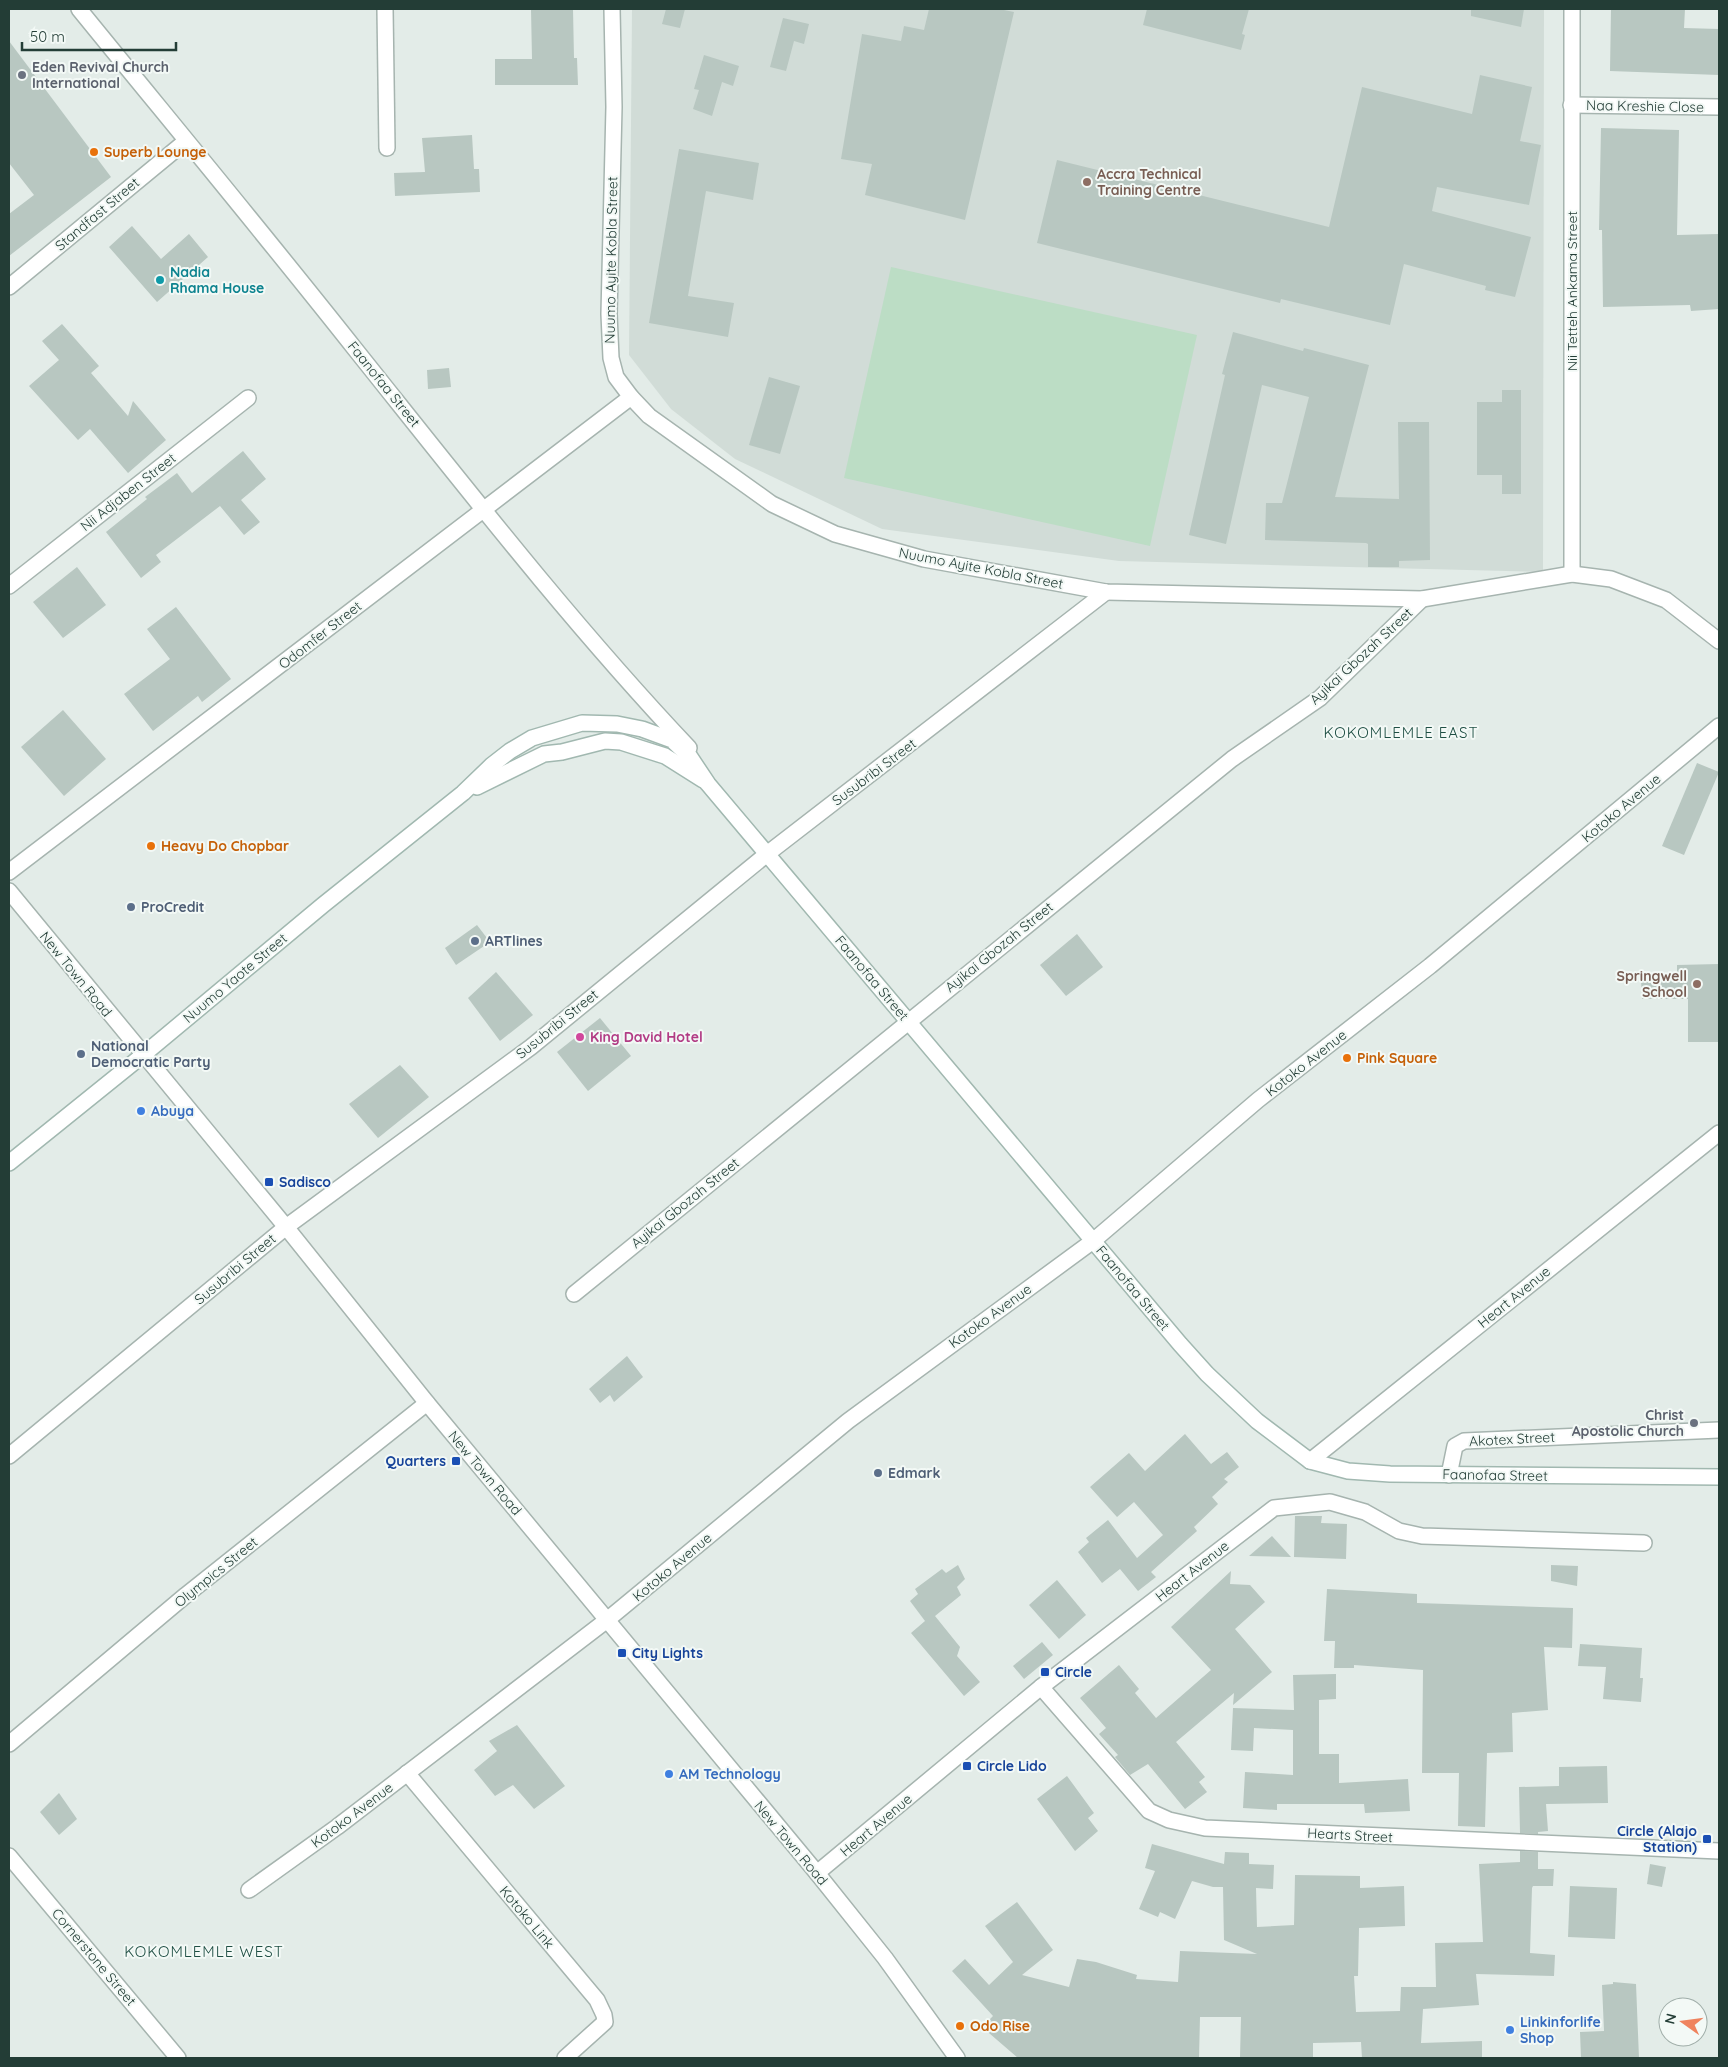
<svg xmlns="http://www.w3.org/2000/svg" width="1728" height="2067" font-family="Quicksand,sans-serif">
<rect width="100%" height="100%" fill="#e3ece8"/>
<!-- built -->
<path fill="#d1dcd7" d="M 632,9 L 1544,9 L 1543,572 L 1119,561 L 882,529 L 735,459 L 671,409 L 629,355 Z"/>
<!-- green -->
<path fill="#bcddc5" d="M 891,267 L 1197,335 L 1150,546 L 844,478 Z"/>
<!-- building -->
<g fill="#b8c7c1">
<path d="M 531,9 L 573,9 L 574,58 L 577,58 L 578,85 L 495,85 L 495,59 L 532,59 Z"/>
<path d="M 666,9 L 685,9 L 680,28 L 662,24 Z"/>
<path d="M 929,9 L 999,9 L 1014,12 L 965,220 L 865,195 L 872,164 L 841,159 L 862,34 L 901,41 L 904,26 L 924,30 Z"/>
<path d="M 1147,9 L 1249,9 L 1242,34 L 1245,35 L 1241,50 L 1143,25 Z"/>
<path d="M 1471,9 L 1524,9 L 1521,27 L 1471,16 Z"/>
<path d="M 1611,9 L 1685,9 L 1684,28 L 1719,29 L 1719,75 L 1610,71 Z"/>
<path d="M 783,18 L 809,24 L 804,44 L 794,41 L 786,71 L 770,67 Z"/>
<path d="M 9,41 L 111,177 L 9,256 L 9,214 L 34,195 L 9,163 Z"/>
<path d="M 704,55 L 739,66 L 733,86 L 722,82 L 712,116 L 693,109 L 699,90 L 694,89 Z"/>
<path d="M 1480,75 L 1532,87 L 1520,141 L 1541,145 L 1529,205 L 1437,187 L 1432,211 L 1531,237 L 1515,297 L 1485,290 L 1486,286 L 1404,264 L 1390,325 L 1281,299 L 1280,303 L 1037,243 L 1057,160 L 1329,227 L 1362,87 L 1472,114 Z"/>
<path d="M 1601,128 L 1679,130 L 1677,235 L 1719,234 L 1719,309 L 1691,311 L 1690,305 L 1603,307 L 1602,230 L 1599,230 Z"/>
<path d="M 472,135 L 474,169 L 479,169 L 480,192 L 395,196 L 394,173 L 425,172 L 422,138 Z"/>
<path d="M 679,149 L 759,163 L 753,200 L 706,191 L 688,296 L 734,303 L 728,337 L 649,323 Z"/>
<path d="M 132,226 L 161,259 L 189,234 L 208,257 L 157,302 L 109,247 Z"/>
<path d="M 62,324 L 99,366 L 91,373 L 128,416 L 133,401 L 166,440 L 128,473 L 90,429 L 78,440 L 29,386 L 59,360 L 42,341 Z"/>
<path d="M 1233,332 L 1303,351 L 1304,348 L 1369,365 L 1335,497 L 1399,499 L 1398,422 L 1429,422 L 1430,560 L 1399,561 L 1399,567 L 1368,567 L 1368,544 L 1366,543 L 1265,540 L 1266,503 L 1282,503 L 1309,397 L 1262,385 L 1226,544 L 1189,535 L 1225,375 L 1222,374 Z"/>
<path d="M 449,368 L 451,387 L 428,389 L 427,370 Z"/>
<path d="M 769,377 L 800,386 L 780,454 L 749,445 Z"/>
<path d="M 1502,390 L 1521,390 L 1521,494 L 1502,494 L 1502,475 L 1477,475 L 1477,402 L 1502,402 Z"/>
<path d="M 243,451 L 266,479 L 241,500 L 260,522 L 244,535 L 220,506 L 156,555 L 161,562 L 141,578 L 106,532 L 147,499 L 145,497 L 177,473 L 192,493 Z"/>
<path d="M 77,567 L 106,605 L 63,638 L 33,602 Z"/>
<path d="M 176,607 L 231,679 L 202,702 L 198,696 L 153,731 L 124,694 L 170,659 L 147,629 Z"/>
<path d="M 63,710 L 106,759 L 64,796 L 21,747 Z"/>
<path d="M 1697,763 L 1719,772 L 1684,855 L 1662,846 Z"/>
<path d="M 477,925 L 490,942 L 456,965 L 445,948 Z"/>
<path d="M 1077,934 L 1103,967 L 1066,996 L 1040,965 Z"/>
<path d="M 1719,964 L 1719,1042 L 1688,1042 L 1688,999 L 1642,999 L 1641,980 L 1677,980 L 1677,965 Z"/>
<path d="M 496,972 L 533,1015 L 500,1041 L 468,998 Z"/>
<path d="M 600,1018 L 631,1056 L 588,1091 L 557,1052 Z"/>
<path d="M 400,1065 L 429,1097 L 378,1138 L 349,1104 Z"/>
<path d="M 627,1356 L 643,1377 L 614,1402 L 610,1395 L 600,1403 L 589,1389 Z"/>
<path d="M 1185,1434 L 1211,1464 L 1227,1452 L 1239,1467 L 1224,1479 L 1228,1482 L 1212,1497 L 1218,1504 L 1194,1527 L 1197,1531 L 1151,1572 L 1156,1577 L 1138,1591 L 1120,1569 L 1102,1583 L 1078,1552 L 1089,1542 L 1086,1538 L 1108,1520 L 1137,1558 L 1163,1535 L 1134,1502 L 1117,1517 L 1090,1487 L 1129,1453 L 1145,1471 Z"/>
<path d="M 1295,1516 L 1322,1516 L 1321,1523 L 1347,1524 L 1346,1559 L 1294,1557 Z"/>
<path d="M 1272,1536 L 1291,1557 L 1249,1556 Z"/>
<path d="M 958,1565 L 965,1579 L 957,1587 L 961,1595 L 935,1616 L 960,1647 L 957,1656 L 980,1682 L 964,1696 L 911,1633 L 925,1621 L 910,1601 L 918,1594 L 915,1589 L 942,1569 L 946,1573 Z"/>
<path d="M 1551,1565 L 1578,1566 L 1577,1586 L 1551,1581 Z"/>
<path d="M 1231,1571 L 1230,1584 L 1250,1585 L 1265,1602 L 1235,1629 L 1272,1672 L 1233,1705 L 1234,1693 L 1176,1742 L 1205,1777 L 1199,1782 L 1207,1792 L 1185,1809 L 1148,1764 L 1130,1775 L 1115,1757 L 1118,1755 L 1099,1734 L 1106,1728 L 1080,1698 L 1119,1665 L 1139,1689 L 1135,1693 L 1156,1718 L 1211,1670 L 1171,1627 Z"/>
<path d="M 1057,1580 L 1086,1615 L 1059,1639 L 1029,1605 Z"/>
<path d="M 1327,1589 L 1417,1594 L 1417,1603 L 1573,1608 L 1572,1648 L 1544,1647 L 1548,1710 L 1512,1713 L 1513,1752 L 1487,1753 L 1485,1827 L 1458,1826 L 1459,1773 L 1422,1773 L 1423,1670 L 1354,1665 L 1354,1668 L 1334,1668 L 1335,1641 L 1324,1641 Z"/>
<path d="M 1042,1642 L 1053,1655 L 1024,1679 L 1013,1666 Z"/>
<path d="M 1580,1644 L 1642,1648 L 1640,1678 L 1643,1678 L 1641,1702 L 1603,1699 L 1606,1667 L 1578,1666 Z"/>
<path d="M 1336,1674 L 1336,1699 L 1319,1700 L 1319,1754 L 1339,1754 L 1339,1783 L 1408,1779 L 1410,1811 L 1365,1813 L 1364,1804 L 1277,1804 L 1277,1810 L 1243,1808 L 1245,1772 L 1293,1775 L 1293,1730 L 1254,1728 L 1253,1751 L 1231,1750 L 1233,1708 L 1294,1710 L 1293,1675 Z"/>
<path d="M 517,1725 L 565,1786 L 534,1809 L 513,1785 L 495,1796 L 474,1770 L 497,1751 L 489,1741 Z"/>
<path d="M 1607,1766 L 1608,1803 L 1546,1804 L 1548,1831 L 1538,1832 L 1538,1834 L 1520,1833 L 1519,1787 L 1559,1786 L 1559,1767 Z"/>
<path d="M 1067,1776 L 1094,1813 L 1088,1818 L 1098,1831 L 1075,1851 L 1037,1799 Z"/>
<path d="M 59,1793 L 77,1819 L 59,1835 L 40,1812 Z"/>
<path d="M 1152,1844 L 1224,1864 L 1225,1852 L 1249,1853 L 1249,1864 L 1274,1865 L 1273,1889 L 1256,1888 L 1257,1927 L 1294,1925 L 1295,1875 L 1360,1876 L 1360,1888 L 1404,1886 L 1405,1926 L 1359,1928 L 1358,1976 L 1354,1976 L 1356,2012 L 1400,2011 L 1401,1987 L 1436,1987 L 1435,1943 L 1483,1942 L 1479,1864 L 1520,1862 L 1520,1851 L 1538,1852 L 1538,1869 L 1554,1869 L 1553,1886 L 1533,1886 L 1532,1888 L 1530,1953 L 1555,1955 L 1554,1976 L 1476,1974 L 1479,2005 L 1423,2009 L 1421,2043 L 1482,2041 L 1482,2058 L 1362,2058 L 1361,2042 L 1313,2043 L 1313,2058 L 1240,2058 L 1241,2017 L 1200,2017 L 1199,2058 L 1018,2058 L 982,2027 L 993,2016 L 952,1971 L 965,1959 L 989,1985 L 1013,1962 L 985,1926 L 1017,1902 L 1053,1950 L 1022,1975 L 1069,1987 L 1077,1959 L 1096,1962 L 1137,1975 L 1136,1979 L 1178,1982 L 1180,1951 L 1257,1954 L 1224,1940 L 1223,1887 L 1213,1887 L 1192,1881 L 1175,1919 L 1160,1912 L 1158,1917 L 1139,1909 L 1155,1871 L 1145,1868 Z"/>
<path d="M 1650,1864 L 1666,1867 L 1662,1887 L 1647,1884 Z"/>
<path d="M 1570,1886 L 1617,1888 L 1615,1939 L 1568,1937 Z"/>
<path d="M 1613,1982 L 1636,1984 L 1639,2058 L 1581,2058 L 1580,2032 L 1604,2031 L 1602,1985 L 1613,1984 Z"/>
</g>
<g fill="none" stroke-linecap="round" stroke-linejoin="round">
<!-- minor casing -->
<g stroke="#a6b4af" stroke-width="18">
<g id="minor">
<path d="M 79,9 C 171,122 264,234 355,349 C 463,484 570,622 689,748"/>
<path d="M 385,9 L 387,148"/>
<path d="M 612,9 L 614,107 L 609,314 L 611,358 L 616,377 L 631,397 L 649,416 L 772,504 L 835,534 L 924,559 L 1106,592 L 1422,599 L 1572,574 L 1611,579 L 1666,600 L 1719,641"/>
<path d="M 1572,9 L 1572,574"/>
<path d="M 1571,105 L 1719,107"/>
<path d="M 9,287 L 186,141"/>
<path d="M 9,586 L 248,398"/>
<path d="M 9,872 L 631,397"/>
<path d="M 574,1294 L 1232,759 L 1320,698 L 1422,599"/>
<path d="M 9,1456 L 286,1227 L 531,1047 L 767,854 L 1106,592"/>
<path d="M 1310,1461 L 1719,1133"/>
<path d="M 1449,1475 L 1455,1446 L 1464,1441 L 1719,1430"/>
<path d="M 1041,1687 L 1149,1811 L 1169,1820 L 1205,1828 L 1719,1851"/>
<path d="M 407,1773 L 597,2000 L 604,2015 L 605,2022 L 565,2058"/>
<path d="M 9,1856 L 178,2058"/>
<path d="M 817,1873 L 1041,1687 L 1274,1508 L 1330,1502 L 1365,1512 L 1399,1531 L 1422,1536 L 1644,1543"/>
<path d="M 249,1890 L 337,1827 L 607,1620 L 848,1421 L 1093,1241 L 1258,1100 L 1430,966 L 1719,726"/>
</g>
</g>
<!-- tertiary casing -->
<g stroke="#a6b4af" stroke-width="18">
<g id="tertiary">
<path d="M 9,891 L 286,1227 L 427,1403 L 817,1873 L 885,1958 L 957,2058"/>
<path d="M 9,1744 L 186,1595 L 427,1403"/>
</g>
</g>
<!-- secondary casing -->
<g stroke="#a1b8b0" stroke-width="18">
<g id="secondary">
<path d="M 477,787 L 544,754 L 562,752 L 605,741 L 621,742 L 665,756 L 703,780"/>
<path d="M 9,1163 L 143,1055 L 323,905 L 463,793 L 492,765 L 510,751 L 532,738 L 582,723 L 617,724 L 642,729 L 672,740 L 690,757 L 708,784 L 1180,1344 L 1207,1374 L 1257,1421 L 1310,1461 L 1348,1471 L 1390,1474 L 1719,1477"/>
</g>
</g>
<!-- minor -->
<use href="#minor" stroke="#fff" stroke-width="15"/>
<!-- tertiary -->
<use href="#tertiary" stroke="#fff" stroke-width="15"/>
<!-- secondary -->
<use href="#secondary" stroke="#fff" stroke-width="15"/>
</g>
<!-- markers -->
<g fill="#6b7280" stroke="#f3f9f6" stroke-width="2">
<circle cx="22" cy="75" r="5"/>
<circle cx="1694" cy="1423" r="5"/>
</g>
<g fill="#e8710a" stroke="#f3f9f6" stroke-width="2">
<circle cx="94" cy="152" r="5"/>
<circle cx="151" cy="846" r="5"/>
<circle cx="1347" cy="1058" r="5"/>
<circle cx="960" cy="2026" r="5"/>
</g>
<g fill="#8d6e63" stroke="#f3f9f6" stroke-width="2">
<circle cx="1087" cy="182" r="5"/>
<circle cx="1697" cy="984" r="5"/>
</g>
<circle fill="#0f9aa8" stroke="#f3f9f6" stroke-width="2" cx="160" cy="280" r="5"/>
<g fill="#5c6f8a" stroke="#f3f9f6" stroke-width="2">
<circle cx="131" cy="907" r="5"/>
<circle cx="475" cy="941" r="5"/>
<circle cx="81" cy="1054" r="5"/>
<circle cx="878" cy="1473" r="5"/>
</g>
<circle fill="#d1479c" stroke="#f3f9f6" stroke-width="2" cx="580" cy="1037" r="5"/>
<g fill="#3f7fe0" stroke="#f3f9f6" stroke-width="2">
<circle cx="141" cy="1111" r="5"/>
<circle cx="669" cy="1774" r="5"/>
<circle cx="1510" cy="2030" r="5"/>
</g>
<g fill="#1a4fb4" stroke="#f3f9f6" stroke-width="2">
<rect x="264" y="1177" width="10" height="10" rx="2.5"/>
<rect x="451" y="1456" width="10" height="10" rx="2.5"/>
<rect x="617" y="1648" width="10" height="10" rx="2.5"/>
<rect x="1040" y="1667" width="10" height="10" rx="2.5"/>
<rect x="962" y="1761" width="10" height="10" rx="2.5"/>
<rect x="1702" y="1834" width="10" height="10" rx="2.5"/>
</g>
<g text-anchor="middle" dominant-baseline="central" stroke-width="4" stroke-linejoin="round" paint-order="stroke">
<!-- worship labels -->
<g font-size="14" font-weight="bold" fill="#5b616d" stroke="#f3f9f6" text-anchor="start">
<text x="32" y="67">Eden Revival Church<tspan x="32" dy="16">International</tspan></text>
<text x="1684" y="1415" text-anchor="end">Christ<tspan x="1684" dy="16">Apostolic Church</tspan></text>
</g>
<!-- street labels -->
<g font-size="14" fill="#233d36" stroke="#f3f9f6">
<text transform="translate(1645 106) rotate(1)">Naa Kreshie Close</text>
<text transform="translate(97 214) rotate(-40)">Standfast Street</text>
<text transform="translate(611 260) rotate(-89)">Nuumo Ayite Kobla Street</text>
<text transform="translate(1572 291) rotate(-90)">Nii Tetteh Ankama Street</text>
<text transform="translate(384 384) rotate(51)">Faanofaa Street</text>
<text transform="translate(128 492) rotate(-38)">Nii Adjaben Street</text>
<text transform="translate(981 568) rotate(11)">Nuumo Ayite Kobla Street</text>
<text transform="translate(320 635) rotate(-38)">Odomfer Street</text>
<text transform="translate(1361 656) rotate(-43)">Ayikai Gbozah Street</text>
<text transform="translate(874 772) rotate(-37)">Susubribi Street</text>
<text transform="translate(1621 808) rotate(-40)">Kotoko Avenue</text>
<text transform="translate(999 947) rotate(-39)">Ayikai Gbozah Street</text>
<text transform="translate(76 974) rotate(51)">New Town Road</text>
<text transform="translate(235 978) rotate(-40)">Nuumo Yaote Street</text>
<text transform="translate(872 978) rotate(50)">Faanofaa Street</text>
<text transform="translate(557 1024) rotate(-39)">Susubribi Street</text>
<text transform="translate(1306 1063) rotate(-38)">Kotoko Avenue</text>
<text transform="translate(685 1203) rotate(-39)">Ayikai Gbozah Street</text>
<text transform="translate(235 1269) rotate(-40)">Susubribi Street</text>
<text transform="translate(1133 1288) rotate(50)">Faanofaa Street</text>
<text transform="translate(1514 1297) rotate(-39)">Heart Avenue</text>
<text transform="translate(990 1316) rotate(-36)">Kotoko Avenue</text>
<text transform="translate(1512 1439) rotate(-3)">Akotex Street</text>
<text transform="translate(485 1473) rotate(50)">New Town Road</text>
<text transform="translate(1495 1475) rotate(1)">Faanofaa Street</text>
<text transform="translate(672 1567) rotate(-40)">Kotoko Avenue</text>
<text transform="translate(1192 1571) rotate(-38)">Heart Avenue</text>
<text transform="translate(216 1572) rotate(-39)">Olympics Street</text>
<text transform="translate(352 1815) rotate(-37)">Kotoko Avenue</text>
<text transform="translate(876 1825) rotate(-40)">Heart Avenue</text>
<text transform="translate(1350 1835) rotate(3)">Hearts Street</text>
<text transform="translate(791 1843) rotate(50)">New Town Road</text>
<text transform="translate(527 1917) rotate(50)">Kotoko Link</text>
<text transform="translate(94 1957) rotate(50)">Cornerstone Street</text>
</g>
<!-- food labels -->
<g font-size="14" font-weight="bold" fill="#c56008" stroke="#f3f9f6" text-anchor="start">
<text x="104" y="152">Superb Lounge</text>
<text x="161" y="846">Heavy Do Chopbar</text>
<text x="1357" y="1058">Pink Square</text>
<text x="970" y="2026">Odo Rise</text>
</g>
<!-- education labels -->
<g font-size="14" font-weight="bold" fill="#785e54" stroke="#f3f9f6" text-anchor="start">
<text x="1097" y="174">Accra Technical<tspan x="1097" dy="16">Training Centre</tspan></text>
<text x="1687" y="976" text-anchor="end">Springwell<tspan x="1687" dy="16">School</tspan></text>
</g>
<!-- culture labels -->
<g font-size="14" font-weight="bold" fill="#0d838f" stroke="#f3f9f6" text-anchor="start">
<text x="170" y="272">Nadia<tspan x="170" dy="16">Rhama House</tspan></text>
</g>
<!-- service labels -->
<g font-size="14" font-weight="bold" fill="#4e5e75" stroke="#f3f9f6" text-anchor="start">
<text x="141" y="907">ProCredit</text>
<text x="485" y="941">ARTlines</text>
<text x="91" y="1046">National<tspan x="91" dy="16">Democratic Party</tspan></text>
<text x="888" y="1473">Edmark</text>
</g>
<!-- hotel labels -->
<g font-size="14" font-weight="bold" fill="#b23c85" stroke="#f3f9f6" text-anchor="start">
<text x="590" y="1037">King David Hotel</text>
</g>
<!-- shop labels -->
<g font-size="14" font-weight="bold" fill="#366cbe" stroke="#f3f9f6" text-anchor="start">
<text x="151" y="1111">Abuya</text>
<text x="679" y="1774">AM Technology</text>
<text x="1520" y="2022">Linkinforlife<tspan x="1520" dy="16">Shop</tspan></text>
</g>
<!-- transit labels -->
<g font-size="14" font-weight="bold" fill="#164399" stroke="#f3f9f6" text-anchor="start">
<text x="279" y="1182">Sadisco</text>
<text x="446" y="1461" text-anchor="end">Quarters</text>
<text x="632" y="1653">City Lights</text>
<text x="1055" y="1672">Circle</text>
<text x="977" y="1766">Circle Lido</text>
<text x="1697" y="1831" text-anchor="end">Circle (Alajo<tspan x="1697" dy="16">Station)</tspan></text>
</g>
<!-- neighbourhood labels -->
<g font-size="15" letter-spacing="1" fill="#1f4f44" stroke="#f3f9f6">
<text x="1401" y="732">KOKOMLEMLE EAST</text>
<text x="204" y="1951">KOKOMLEMLE WEST</text>
</g>
</g>
<!-- border -->
<rect width="1728" height="2067" fill="none" stroke="#233d36" stroke-width="20"/>
<!-- north arrow -->
<g transform="translate(1683 2022) rotate(284)"><circle r="24" fill="#f3f9f6" stroke="#a0aea9"/>
<path d="M0-4L9 19L0 12L-9 19Z" fill="#ef835e"/>
<text y="-8" font-size="14" font-weight="bold" text-anchor="middle" fill="#233d36">N</text>
</g>
<!-- scale -->
<path d="M22 42v8h154v-8" fill="none" stroke="#233d36" stroke-width="2.5"/>
<text x="30" y="42" font-size="15" fill="#233d36" stroke="#f3f9f6" stroke-width="4" paint-order="stroke">50 m</text>
</svg>
